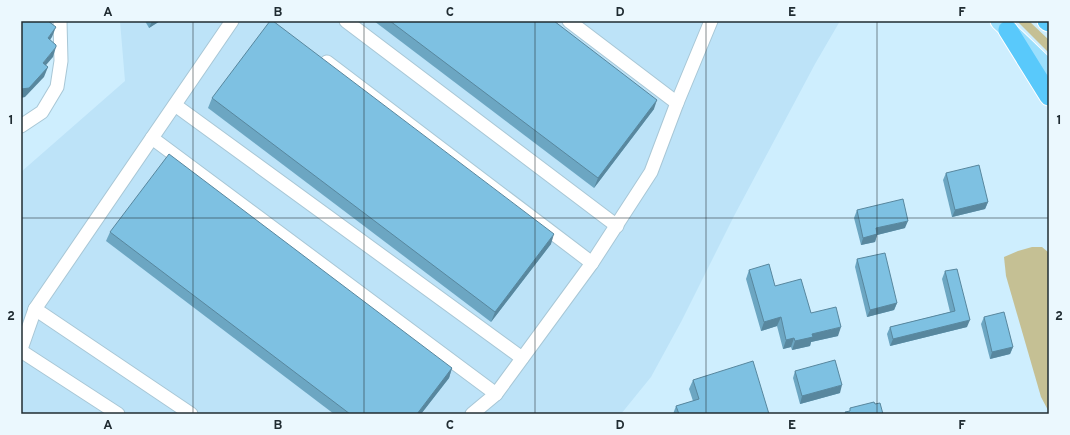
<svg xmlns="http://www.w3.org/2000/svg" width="1070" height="435" font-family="Overpass,sans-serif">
<rect width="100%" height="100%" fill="#ceeefe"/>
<!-- built -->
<path fill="#bde3f8" d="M 120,21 L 840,21 L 815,64 L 734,216 L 681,322 L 651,377 L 621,414 L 21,414 L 21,172 L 125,81 Z"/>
<!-- green -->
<g fill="#c5c094">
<path d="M 1017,21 L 1029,21 L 1049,40 L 1049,53 Z"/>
<path d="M 1032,247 L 1042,247 L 1048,252 L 1049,261 L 1049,412 L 1041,397 L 1006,276 L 1004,257 L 1018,251 Z"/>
</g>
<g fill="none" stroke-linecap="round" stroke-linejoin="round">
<!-- minor casing -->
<g stroke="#a8c7d6" stroke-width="15">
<g id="minor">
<path d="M 346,21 L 617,226"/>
<path d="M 569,21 L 677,103"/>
<path d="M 327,62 L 592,263"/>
<path d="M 175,105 L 522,358"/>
<path d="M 21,126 L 42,112 L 57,87 L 61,61 L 60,21"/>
<path d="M 152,138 L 496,394"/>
<path d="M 35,309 L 191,414"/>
<path d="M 21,349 L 35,309 L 232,21"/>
<path d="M 21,351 L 118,414"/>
<path d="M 472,414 L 496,394 L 592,263 L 651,172 L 677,103 L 711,21"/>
</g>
</g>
<!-- major casing -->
<g stroke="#fff" stroke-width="19">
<path id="major" d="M 999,21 L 1049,69"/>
</g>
<!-- highway casing -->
<g stroke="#fff" stroke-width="21">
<g id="highway">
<path d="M 1047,21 L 1049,22"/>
<path d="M 1008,30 L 1049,96"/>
</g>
</g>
<!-- minor -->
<use href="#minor" stroke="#fff" stroke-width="13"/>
<!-- major -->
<use href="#major" stroke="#9bdffd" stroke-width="17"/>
<!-- highway -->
<use href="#highway" stroke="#59c9fb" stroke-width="19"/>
</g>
<!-- wall -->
<g fill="#6ca6c2">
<path d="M 145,21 L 160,21 L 149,28 Z"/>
<path d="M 374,21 L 554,21 L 654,109 L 594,188 Z"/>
<path d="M 212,98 L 551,244 L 491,322 L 208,108 Z"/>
<path d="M 946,173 L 988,202 L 985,209 L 952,217 L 943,180 Z"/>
<path d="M 857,210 L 905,228 L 877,235 L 875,242 L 861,245 L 854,218 Z"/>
<path d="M 110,232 L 452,368 L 449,378 L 421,414 L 334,414 L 106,241 Z"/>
<path d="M 857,259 L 897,303 L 894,310 L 867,317 L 855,267 Z"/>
<path d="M 749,270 L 775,286 L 811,313 L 838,336 L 811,342 L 810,346 L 792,350 L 791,347 L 783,349 L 777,326 L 761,331 L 746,279 Z"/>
<path d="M 945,271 L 967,327 L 890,346 L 887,334 L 890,327 L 950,312 L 942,279 Z"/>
<path d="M 984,317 L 1013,347 L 1010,354 L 990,359 L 981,324 Z"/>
<path d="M 795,371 L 840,393 L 800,404 L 793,378 Z"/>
<path d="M 693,380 L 769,414 L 673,414 L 676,406 L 693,401 L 689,389 Z"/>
</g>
<!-- shaded-wall -->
<g fill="#58879e">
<path d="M 152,21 L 160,21 L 149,28 Z"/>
<path d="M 56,27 L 52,37 L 45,47 L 48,38 Z"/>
<path d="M 56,47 L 53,57 L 40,72 L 43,63 Z"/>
<path d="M 48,67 L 44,77 L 25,97 L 21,98 L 21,89 Z"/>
<path d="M 657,100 L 654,109 L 594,188 L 598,178 Z"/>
<path d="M 988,202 L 985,209 L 952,217 L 955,210 Z"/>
<path d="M 908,221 L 905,228 L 877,235 L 875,242 L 861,245 L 863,238 L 876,228 Z"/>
<path d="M 554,234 L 551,244 L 491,322 L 495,312 Z"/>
<path d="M 897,303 L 894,310 L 867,317 L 870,310 Z"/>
<path d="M 781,317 L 777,326 L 761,331 L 764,322 Z"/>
<path d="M 970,320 L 967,327 L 890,346 L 893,339 Z"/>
<path d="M 841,327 L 838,336 L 811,342 L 810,346 L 792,350 L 795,341 L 812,334 Z"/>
<path d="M 794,338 L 791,347 L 783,349 L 786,340 Z"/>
<path d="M 1013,347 L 1010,354 L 990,359 L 992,352 Z"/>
<path d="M 452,368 L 449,378 L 421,414 L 417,414 Z"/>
<path d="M 842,385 L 840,393 L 800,404 L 802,396 Z"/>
</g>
<!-- building -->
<g fill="#7ec1e2" stroke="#58879e">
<path d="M 21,21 L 48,21 L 56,27 L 48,38 L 56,45 L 56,47 L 43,63 L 48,67 L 29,88 L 21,89 Z"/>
<path d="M 270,21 L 273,21 L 554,234 L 495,312 L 212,98 Z"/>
<path d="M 390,21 L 554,21 L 657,100 L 598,178 Z"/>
<path d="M 169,154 L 452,368 L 417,414 L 350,414 L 110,232 Z"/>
<path d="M 979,165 L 988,202 L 955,210 L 946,173 Z"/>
<path d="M 903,199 L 908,221 L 876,228 L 877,234 L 863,238 L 857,210 Z"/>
<path d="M 885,253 L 897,303 L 870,310 L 857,259 Z"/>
<path d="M 769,264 L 775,286 L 801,279 L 811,313 L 836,307 L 841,327 L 812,334 L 813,337 L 795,341 L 794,338 L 786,340 L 781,317 L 764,322 L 749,270 Z"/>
<path d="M 957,269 L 970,320 L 893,339 L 890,327 L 955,311 L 945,271 Z"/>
<path d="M 1004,312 L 1013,347 L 992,352 L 984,317 Z"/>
<path d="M 835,360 L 842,385 L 802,396 L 795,371 Z"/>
<path d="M 753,361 L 769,414 L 679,414 L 676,406 L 699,399 L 693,380 Z"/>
<path d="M 874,402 L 875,404 L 880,403 L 883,414 L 846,414 L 845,412 L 850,411 L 850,408 Z"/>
</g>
<!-- grid -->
<path fill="none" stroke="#202c32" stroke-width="1" stroke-opacity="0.55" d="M 193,21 L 193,414M 364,21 L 364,414M 535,21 L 535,414M 706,21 L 706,414M 877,21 L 877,414M 21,218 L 1049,218"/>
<!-- border -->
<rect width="1070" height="435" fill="none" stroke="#ebf8fe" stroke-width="44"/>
<rect x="22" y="22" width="1026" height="391" fill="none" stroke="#202c32" stroke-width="1.5"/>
<g font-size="13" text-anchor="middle" font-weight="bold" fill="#202c32">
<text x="108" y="16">A</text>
<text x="278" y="16">B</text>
<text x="450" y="16">C</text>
<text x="620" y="16">D</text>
<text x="792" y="16">E</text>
<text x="962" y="16">F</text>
<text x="11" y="124">1</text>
<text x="1059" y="124">1</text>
<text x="11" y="320">2</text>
<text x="1059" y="320">2</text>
<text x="108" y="429">A</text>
<text x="278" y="429">B</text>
<text x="450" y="429">C</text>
<text x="620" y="429">D</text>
<text x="792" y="429">E</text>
<text x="962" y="429">F</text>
</g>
</svg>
